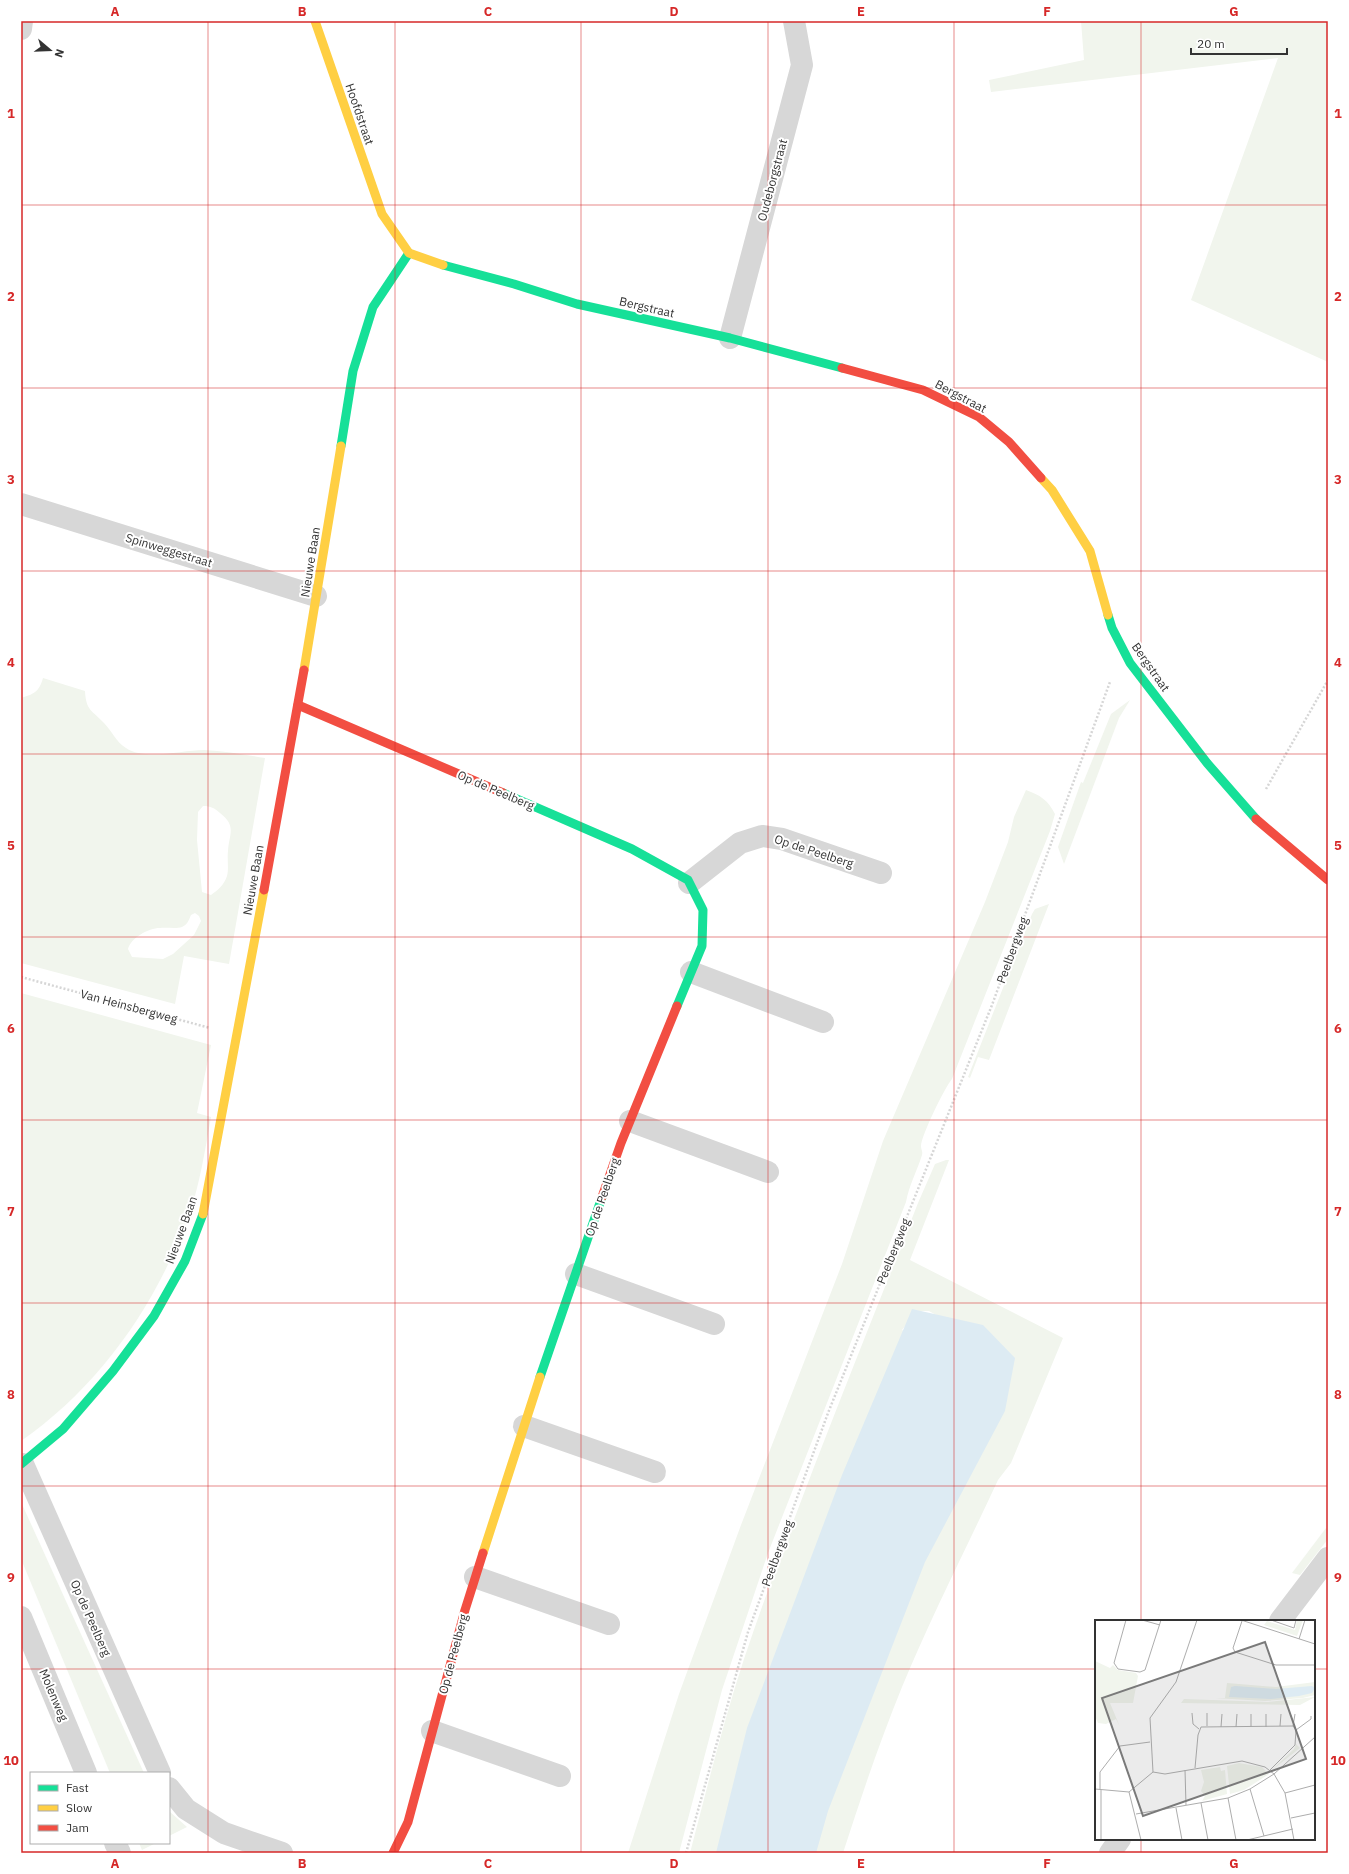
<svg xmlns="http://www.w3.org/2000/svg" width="1349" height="1874" font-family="'IBM Plex Sans',sans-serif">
<rect width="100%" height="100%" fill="#fff"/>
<!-- green -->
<g fill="#f1f5ed" fill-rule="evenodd">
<path d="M 1081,21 L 1328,21 L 1328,362 L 1191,300 L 1278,58 L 991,92 L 989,80 L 1084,60 Z"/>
<path d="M 43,678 L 85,691 C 86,711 92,710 104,723 C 112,731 116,742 126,748 C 145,761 182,750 204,750 C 225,751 245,755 265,758 L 229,964 L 184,956 L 175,1004 L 21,963 L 21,698 C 34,694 39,692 43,678 ZM 203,806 C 211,806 214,808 220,813 C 237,826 229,834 228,851 C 227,859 229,869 227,876 C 224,885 218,890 211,895 L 202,892 L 197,840 L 198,812 ZM 195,913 L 199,916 L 201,921 L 194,935 L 173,954 L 163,959 L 132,957 L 128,949 C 131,938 148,928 160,928 C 166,927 176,929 182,927 C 187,925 189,920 191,915 Z"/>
<path d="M 1130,700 L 1119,718 L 1064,864 L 1058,847 L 1081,782 L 1083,783 L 1111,714 Z"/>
<path d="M 1026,790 C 1040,795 1048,800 1055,814 L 1050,831 L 952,1079 C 945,1087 921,1136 921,1146 C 921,1150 923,1151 922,1155 C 917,1171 909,1185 906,1202 L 768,1553 L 722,1690 L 679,1853 L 628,1853 L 679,1694 L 741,1525 L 842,1264 L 883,1141 L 985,902 L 1008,842 L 1014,817 Z"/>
<path d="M 1049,904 L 989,1060 L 978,1057 L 970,1078 L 968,1077 L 1032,914 L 1035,909 Z"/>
<path d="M 21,993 L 211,1045 L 197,1113 L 211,1117 C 205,1150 200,1184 189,1215 C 156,1305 100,1386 21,1441 Z"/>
<path d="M 946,1160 L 949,1160 L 910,1260 L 1063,1338 L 1011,1463 L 998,1480 C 966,1549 931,1617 902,1687 C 880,1741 861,1797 843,1853 L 690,1853 C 707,1788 723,1723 744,1659 C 796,1505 859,1354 918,1203 L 935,1164 ZM 921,1311 L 929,1311 L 936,1315 L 904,1331 L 902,1330 L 914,1315 Z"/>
<path d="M 21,1502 L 144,1773 L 110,1773 L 21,1559 Z"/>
<path d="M 1326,1528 L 1328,1530 L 1328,1539 L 1300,1575 L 1292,1573 Z"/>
<path d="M 169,1811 L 187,1827 L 169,1836 Z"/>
<path d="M 139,1843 L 156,1843 L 142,1850 Z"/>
</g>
<!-- water -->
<path fill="#ddebf3" d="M 912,1309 L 983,1325 L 1015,1358 L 1005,1411 L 925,1562 L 828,1811 L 816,1853 L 716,1853 L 747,1728 L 842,1475 Z"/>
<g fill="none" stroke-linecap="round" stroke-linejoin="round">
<!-- path -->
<g stroke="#d6d6d6" stroke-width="2.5" stroke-dasharray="2 2" stroke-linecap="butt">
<path d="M 1266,789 L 1328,680"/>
<path d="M 21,977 L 210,1028"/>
<path d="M 686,1853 L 748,1632 L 828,1413 L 992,1005 L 1110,682"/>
</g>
<!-- street -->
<g stroke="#d7d7d7" stroke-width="22">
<path d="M 21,29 L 22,21"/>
<path d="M 730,338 L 802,65 L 794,21"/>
<path d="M 21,504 L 316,596"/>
<path d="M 689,883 L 740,843 L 762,836 L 782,839 L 881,873"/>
<path d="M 691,972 L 823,1022"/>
<path d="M 630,1121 L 768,1172"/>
<path d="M 576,1274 L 714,1324"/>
<path d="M 524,1426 L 655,1472"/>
<path d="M 23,1464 L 160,1773"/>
<path d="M 475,1577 L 609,1624"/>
<path d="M 21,1617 L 86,1773"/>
<path d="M 1280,1621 L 1328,1558"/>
<path d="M 432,1731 L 560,1776"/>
<path d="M 169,1788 L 186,1809 L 224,1833 L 282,1853"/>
<path d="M 115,1843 L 120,1853"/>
<path d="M 1110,1853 L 1120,1839"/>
</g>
<!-- fast -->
<g stroke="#16e098" stroke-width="9">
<path d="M 443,265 L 514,284 L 577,304 L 730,338 L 842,368"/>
<path d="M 341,446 L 353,371 L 373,307 L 409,253"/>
<path d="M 1108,615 L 1112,628 L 1130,663 L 1207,763 L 1256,819"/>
<path d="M 503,793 L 632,849 L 688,880 L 703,910 L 702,946 L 677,1006"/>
<path d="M 540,1377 L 602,1197"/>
<path d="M 21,1464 L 63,1429 L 113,1371 L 154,1316 L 185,1261 L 203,1214"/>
</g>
<!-- slow -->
<g stroke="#ffcf43" stroke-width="9">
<path d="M 315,21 L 382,214 L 409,253 L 443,265"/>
<path d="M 1041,478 L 1052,490 L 1090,551 L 1108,615"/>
<path d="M 304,670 L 341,446"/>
<path d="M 203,1214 L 264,890"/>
<path d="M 483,1553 L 540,1377"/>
</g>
<!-- jam -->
<g stroke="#f24e42" stroke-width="9">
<path d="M 842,368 L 923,390 L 979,417 L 1009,442 L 1041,478"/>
<path d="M 298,705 L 503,793"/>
<path d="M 1256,819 L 1328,880"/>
<path d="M 264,890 L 304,670"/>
<path d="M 602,1197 L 621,1143 L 677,1006"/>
<path d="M 393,1853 L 408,1822 L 465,1610 L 483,1553"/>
</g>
</g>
<!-- grid -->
<path fill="none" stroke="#d62828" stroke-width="1" stroke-opacity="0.55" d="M 208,21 L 208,1853M 395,21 L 395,1853M 581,21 L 581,1853M 768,21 L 768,1853M 954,21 L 954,1853M 1141,21 L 1141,1621M 21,205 L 1328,205M 21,388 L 1328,388M 21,571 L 1328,571M 21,754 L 1328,754M 21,937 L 1328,937M 21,1120 L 1328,1120M 21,1303 L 1328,1303M 21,1486 L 1328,1486M 21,1669 L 1096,1669M 1314,1669 L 1328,1669M 1141,1839 L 1141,1853"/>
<g text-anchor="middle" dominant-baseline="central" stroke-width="4" stroke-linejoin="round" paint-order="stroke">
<!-- street labels -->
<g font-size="12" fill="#333" stroke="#fff">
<text transform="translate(360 114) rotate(71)">Hoofdstraat</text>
<text transform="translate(772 180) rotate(-75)">Oudeborgstraat</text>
<text transform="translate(647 307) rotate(13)">Bergstraat</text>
<text transform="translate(961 396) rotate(28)">Bergstraat</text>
<text transform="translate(169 550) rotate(17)">Spinweggestraat</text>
<text transform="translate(310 562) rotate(-81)">Nieuwe Baan</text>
<text transform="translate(1151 667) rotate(55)">Bergstraat</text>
<text transform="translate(496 790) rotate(23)">Op de Peelberg</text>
<text transform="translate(814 851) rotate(18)">Op de Peelberg</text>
<text transform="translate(253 880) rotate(-80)">Nieuwe Baan</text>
<text transform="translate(1012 950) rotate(-70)">Peelbergweg</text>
<text transform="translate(129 1006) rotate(15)">Van Heinsbergweg</text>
<text transform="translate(602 1197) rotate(-71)">Op de Peelberg</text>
<text transform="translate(181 1230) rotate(-70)">Nieuwe Baan</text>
<text transform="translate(893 1251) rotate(-68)">Peelbergweg</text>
<text transform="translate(777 1553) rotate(-70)">Peelbergweg</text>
<text transform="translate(91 1618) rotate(66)">Op de Peelberg</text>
<text transform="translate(453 1654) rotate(-75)">Op de Peelberg</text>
<text transform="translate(54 1695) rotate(67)">Molenweg</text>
</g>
</g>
<!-- overview -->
<g transform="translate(1095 1620)">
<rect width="220" height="220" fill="#fff"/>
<path d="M 202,0 L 208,0 L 202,16 L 169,5 L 172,1 L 200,10 ZM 0,41 L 15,48 L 18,45 L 23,50 L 41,53 L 43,56 L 38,83 L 15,83 L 25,107 L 21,99 L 11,104 L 3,103 L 0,96 ZM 220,62 L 220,75 L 208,78 L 170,81 L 120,78 L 130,78 L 132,63 L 181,67 ZM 220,77 L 205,85 L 86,83 L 89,79 L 173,82 ZM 201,124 L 205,128 L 177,150 L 199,129 ZM 144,143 L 167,147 L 174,154 L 149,170 L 135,174 L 132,146 ZM 125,147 L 126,151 L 130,150 L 132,174 L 107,181 L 110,176 L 106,171 L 109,162 L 106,150 Z" fill="#f1f5ed"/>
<path d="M 140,66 L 181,69 L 217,66 L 220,68 L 217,73 L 204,76 L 176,79 L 134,77 L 136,67 Z" fill="#ddebf3"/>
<path fill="none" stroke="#adadad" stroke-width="1" d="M 31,0 L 19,43 L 23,49 L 45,52 L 50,50 L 66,0M 47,0 L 65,5M 146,0 L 220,24M 176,0 L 199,8 L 201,0M 147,1 L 138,28 L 140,32 L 181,45 L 220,45M 204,19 L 210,0M 97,93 L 98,104 L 104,109M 112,106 L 112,93M 185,106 L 186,94M 198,106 L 200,94M 126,107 L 127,94M 141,107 L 142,94M 156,107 L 156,94M 171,107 L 171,94M 201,110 L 216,99 L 216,96M 100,148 L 103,115 L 106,107 L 198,106 L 201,110 L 200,125 L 175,150M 90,150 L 91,185M 58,152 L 70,154 L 147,141 L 170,147 L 179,154 L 190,173 L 199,220M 0,169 L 34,172M 155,169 L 169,216M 5,170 L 5,152 L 25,126 L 55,122M 6,170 L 6,220M 34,172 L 58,152 L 55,98 L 81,62 L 102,0M 34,172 L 46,220M 190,173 L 220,165M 133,178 L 141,220M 106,183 L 113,220M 81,188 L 87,220M 41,194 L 133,178 L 155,169 L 179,154 L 220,117M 196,198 L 220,193M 152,220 L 198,209"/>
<path fill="#7a7a7a" fill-opacity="0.15" stroke="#7a7a7a" stroke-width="2" d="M 170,22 L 211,139 L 48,196 L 7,78 Z"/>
<rect width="220" height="220" fill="none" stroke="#333" stroke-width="2"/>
</g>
<!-- border -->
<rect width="1349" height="1874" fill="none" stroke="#ffffff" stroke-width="44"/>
<!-- legend -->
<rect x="30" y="1772" width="140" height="72" fill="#ffffff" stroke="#adadad"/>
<rect x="38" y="1785" width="20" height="6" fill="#16e098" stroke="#adadad"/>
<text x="66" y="1792" font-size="12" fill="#333333">Fast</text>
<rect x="38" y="1805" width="20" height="6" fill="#ffcf43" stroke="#adadad"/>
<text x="66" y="1812" font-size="12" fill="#333333">Slow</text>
<rect x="38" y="1825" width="20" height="6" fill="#f24e42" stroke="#adadad"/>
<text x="66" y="1832" font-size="12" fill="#333333">Jam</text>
<!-- north arrow -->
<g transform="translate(50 50) rotate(109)" stroke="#ffffff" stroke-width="3" paint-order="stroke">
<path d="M0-3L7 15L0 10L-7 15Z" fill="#333333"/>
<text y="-6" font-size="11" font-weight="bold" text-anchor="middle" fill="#333333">N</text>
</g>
<!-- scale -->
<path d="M1191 48v6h96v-6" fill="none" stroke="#333333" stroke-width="2"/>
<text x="1197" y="48" font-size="12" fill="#333333" stroke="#ffffff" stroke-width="3" paint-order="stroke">20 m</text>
<rect x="22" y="22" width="1305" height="1830" fill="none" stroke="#d62828" stroke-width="1.5"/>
<g font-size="13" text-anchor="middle" font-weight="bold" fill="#d62828">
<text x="115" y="16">A</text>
<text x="302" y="16">B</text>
<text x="488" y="16">C</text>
<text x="674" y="16">D</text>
<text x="861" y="16">E</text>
<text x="1047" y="16">F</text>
<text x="1234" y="16">G</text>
<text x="11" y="118">1</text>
<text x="1338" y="118">1</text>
<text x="11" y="301">2</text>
<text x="1338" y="301">2</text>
<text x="11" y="484">3</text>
<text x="1338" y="484">3</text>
<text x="11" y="667">4</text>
<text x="1338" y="667">4</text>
<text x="11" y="850">5</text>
<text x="1338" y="850">5</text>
<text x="11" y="1033">6</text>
<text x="1338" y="1033">6</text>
<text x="11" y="1216">7</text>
<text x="1338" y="1216">7</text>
<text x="11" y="1399">8</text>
<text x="1338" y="1399">8</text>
<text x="11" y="1582">9</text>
<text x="1338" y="1582">9</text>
<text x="11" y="1765">10</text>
<text x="1338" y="1765">10</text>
<text x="115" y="1868">A</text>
<text x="302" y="1868">B</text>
<text x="488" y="1868">C</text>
<text x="674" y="1868">D</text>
<text x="861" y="1868">E</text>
<text x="1047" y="1868">F</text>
<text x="1234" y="1868">G</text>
</g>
</svg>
